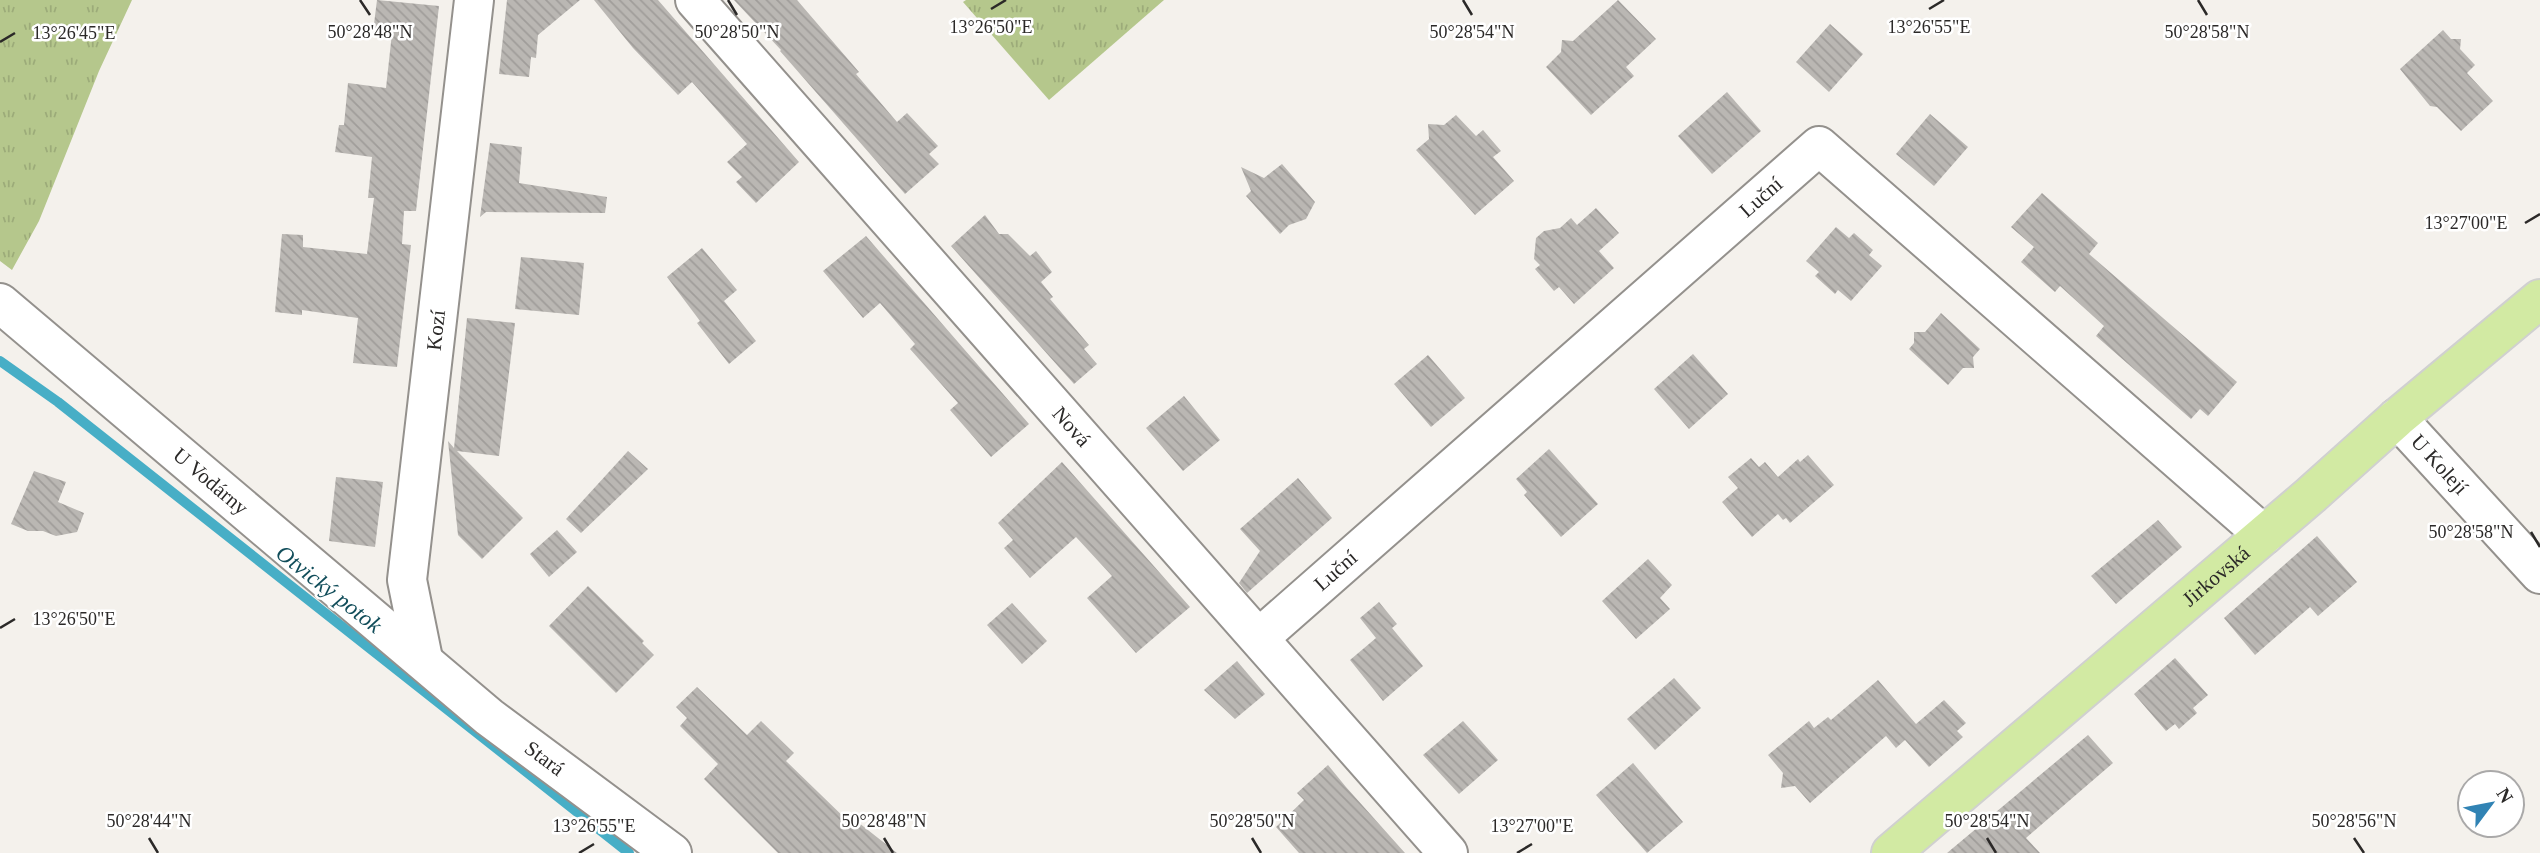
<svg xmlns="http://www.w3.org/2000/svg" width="2540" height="853" font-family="'Times New Roman',serif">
<defs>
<pattern id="grass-tufts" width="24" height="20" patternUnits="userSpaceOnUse" patternTransform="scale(1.75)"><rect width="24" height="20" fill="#b5c78c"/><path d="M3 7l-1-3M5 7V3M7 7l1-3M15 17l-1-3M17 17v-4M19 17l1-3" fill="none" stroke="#9cab79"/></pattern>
<pattern id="building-back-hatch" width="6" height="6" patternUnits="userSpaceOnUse" patternTransform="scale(1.75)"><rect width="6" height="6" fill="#bab7b3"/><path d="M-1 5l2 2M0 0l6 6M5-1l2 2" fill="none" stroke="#a09d9a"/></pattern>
</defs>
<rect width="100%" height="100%" fill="#f4f1ec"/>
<!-- grass -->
<g fill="url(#grass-tufts)">
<path d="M 0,0 L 132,0 L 99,71 L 39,221 L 12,270 L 0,261 Z"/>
<path d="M 966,0 L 1164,0 L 1049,100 L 963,2 Z"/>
</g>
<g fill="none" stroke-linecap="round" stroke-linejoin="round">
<!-- stream -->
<path stroke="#47aec6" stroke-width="10" d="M 0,361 L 58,402 L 629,853"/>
</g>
<!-- building -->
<g fill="url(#building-back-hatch)">
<path d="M 377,0 L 439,6 L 416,211 L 404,211 L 402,244 L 411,245 L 397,367 L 353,363 L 358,318 L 302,310 L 302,315 L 275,312 L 282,234 L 303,235 L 303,247 L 367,254 L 374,198 L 368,198 L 372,157 L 335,152 L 339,125 L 344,125 L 348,83 L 386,88 L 392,33 L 373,32 Z"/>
<path d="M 507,0 L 580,0 L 538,35 L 536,58 L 531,57 L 529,77 L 499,74 Z"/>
<path d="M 594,0 L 658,0 L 799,162 L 756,203 L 736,182 L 742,177 L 727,162 L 747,144 L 692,82 L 678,95 L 633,48 Z"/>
<path d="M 734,0 L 797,0 L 859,72 L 856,74 L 897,122 L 907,113 L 938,146 L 929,154 L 939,164 L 905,194 L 780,51 L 781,50 Z"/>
<path d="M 1618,0 L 1656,39 L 1626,67 L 1634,76 L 1591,115 L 1546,67 L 1561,52 L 1562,40 L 1573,41 Z"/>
<path d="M 1830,24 L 1863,54 L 1829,92 L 1796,62 Z"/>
<path d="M 2443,30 L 2451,39 L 2461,39 L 2460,49 L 2475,65 L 2467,73 L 2493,101 L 2461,131 L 2437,107 L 2430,106 L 2400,69 Z"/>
<path d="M 1727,92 L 1761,131 L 1712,174 L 1678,136 Z"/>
<path d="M 1930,114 L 1968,147 L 1934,186 L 1896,154 Z"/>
<path d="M 1456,115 L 1476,136 L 1483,130 L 1501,151 L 1493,157 L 1514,181 L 1475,215 L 1416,150 L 1429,139 L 1428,124 L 1444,125 Z"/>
<path d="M 490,143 L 522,147 L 519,183 L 607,197 L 605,213 L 486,212 L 480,217 Z"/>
<path d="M 1282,164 L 1315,202 L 1306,219 L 1289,225 L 1280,234 L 1246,196 L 1251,191 L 1241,167 L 1264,178 Z"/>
<path d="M 2042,193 L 2098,243 L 2089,254 L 2237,382 L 2208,416 L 2200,409 L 2191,419 L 2096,336 L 2104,326 L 2060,286 L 2055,292 L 2021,262 L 2034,247 L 2011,227 Z"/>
<path d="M 1596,208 L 1619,233 L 1599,251 L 1614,268 L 1574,304 L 1559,287 L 1554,291 L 1535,269 L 1540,265 L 1534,259 L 1536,238 L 1544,231 L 1560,228 L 1571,218 L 1577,225 Z"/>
<path d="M 985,215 L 999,234 L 1008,234 L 1030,256 L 1036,251 L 1052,272 L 1041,282 L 1053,297 L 1050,299 L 1089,345 L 1084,349 L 1097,364 L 1074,384 L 951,246 Z"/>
<path d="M 1836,227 L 1849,238 L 1854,233 L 1873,250 L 1869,255 L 1882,266 L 1851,301 L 1838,290 L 1835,294 L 1815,276 L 1819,272 L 1806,261 Z"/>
<path d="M 866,236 L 1029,424 L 991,457 L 950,410 L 958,403 L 910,349 L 915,344 L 880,303 L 863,318 L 823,271 Z"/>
<path d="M 702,248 L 737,290 L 724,301 L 756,341 L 729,364 L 697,323 L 700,321 L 667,277 Z"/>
<path d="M 521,257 L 584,263 L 579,315 L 515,309 Z"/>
<path d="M 1941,313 L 1980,349 L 1973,357 L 1974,368 L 1963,368 L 1948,385 L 1909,349 L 1914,343 L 1914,332 L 1925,332 Z"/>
<path d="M 467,318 L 515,323 L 499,456 L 457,451 L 523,518 L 482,559 L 458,535 L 448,441 L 454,448 Z"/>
<path d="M 1693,354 L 1728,394 L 1689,429 L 1654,389 Z"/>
<path d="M 1428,355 L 1465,398 L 1431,427 L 1394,384 Z"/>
<path d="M 1184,396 L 1220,440 L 1183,471 L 1146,428 Z"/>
<path d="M 1549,449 L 1598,504 L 1561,537 L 1524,495 L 1527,492 L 1516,479 Z"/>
<path d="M 628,451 L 648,469 L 581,533 L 566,519 Z"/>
<path d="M 1808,455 L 1834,485 L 1790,523 L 1786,518 L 1783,520 L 1778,514 L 1752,537 L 1722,502 L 1738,488 L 1728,477 L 1751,458 L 1759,467 L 1765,462 L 1778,477 L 1798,459 L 1800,462 Z"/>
<path d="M 1062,462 L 1190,607 L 1136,653 L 1087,598 L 1112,576 L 1076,537 L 1030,578 L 1004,548 L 1013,540 L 998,523 Z"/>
<path d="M 34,471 L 66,482 L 58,502 L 84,513 L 77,532 L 56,536 L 43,531 L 28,531 L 11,524 Z"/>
<path d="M 336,477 L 383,482 L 375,547 L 329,541 Z"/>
<path d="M 1298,478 L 1332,518 L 1247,593 L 1239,583 L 1260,551 L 1240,529 Z"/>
<path d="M 2158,520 L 2182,547 L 2116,604 L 2091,576 Z"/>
<path d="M 557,530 L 577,552 L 549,577 L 530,554 Z"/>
<path d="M 2317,536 L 2357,582 L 2318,616 L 2310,607 L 2255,655 L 2224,618 Z"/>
<path d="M 1648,559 L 1672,585 L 1660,598 L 1670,609 L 1636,639 L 1602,601 Z"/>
<path d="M 588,586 L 644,641 L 642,643 L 654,655 L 616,693 L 549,626 Z"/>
<path d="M 1379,602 L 1397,624 L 1392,628 L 1423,666 L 1383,701 L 1350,660 L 1376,638 L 1360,618 Z"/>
<path d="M 1012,603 L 1047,641 L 1022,664 L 987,625 Z"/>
<path d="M 2175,658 L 2208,695 L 2193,708 L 2197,713 L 2179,729 L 2175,724 L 2166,731 L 2134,694 Z"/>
<path d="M 1237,661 L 1265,694 L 1235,719 L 1204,690 Z"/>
<path d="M 1674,678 L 1701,708 L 1655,750 L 1627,719 Z"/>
<path d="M 1878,680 L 1916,724 L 1944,700 L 1966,723 L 1957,731 L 1963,737 L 1929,767 L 1905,740 L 1896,748 L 1886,736 L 1810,803 L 1795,786 L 1781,788 L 1783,773 L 1768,755 L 1809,721 L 1814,728 L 1828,717 L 1831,720 Z"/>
<path d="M 697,687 L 747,735 L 761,721 L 794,753 L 786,761 L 851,824 L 854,819 L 897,853 L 778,853 L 704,779 L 718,764 L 680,726 L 687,718 L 676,707 Z"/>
<path d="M 1463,721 L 1498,760 L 1459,794 L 1423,755 Z"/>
<path d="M 2088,735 L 2113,763 L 2026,838 L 2040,853 L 1947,853 Z"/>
<path d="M 1633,763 L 1683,822 L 1647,853 L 1596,795 Z"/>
<path d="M 1328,765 L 1346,787 L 1405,853 L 1299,853 L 1276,827 L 1304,800 L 1297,793 Z"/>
</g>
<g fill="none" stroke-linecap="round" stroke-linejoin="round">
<!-- minor casing -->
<g stroke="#94918d" stroke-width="42">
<g id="minor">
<path id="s1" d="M 695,0 L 1448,853"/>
<path id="s2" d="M 0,303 L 489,717 L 672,853"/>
<path id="s3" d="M 2397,418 L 2540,574"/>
<path id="s4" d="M 1259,638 L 1819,146 L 2264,535"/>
<path id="s5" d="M 423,659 L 407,580 L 474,0"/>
</g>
</g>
<!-- major casing -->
<g stroke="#d0d0d0" stroke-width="42">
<g id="major">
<path id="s6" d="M 1891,853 L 2311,495 L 2397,418 L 2540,299"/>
</g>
</g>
<!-- minor -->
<use href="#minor" stroke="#fff" stroke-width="38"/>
<!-- major -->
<use href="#major" stroke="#d2eaa3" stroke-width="38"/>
</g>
<!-- ticks -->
<path fill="none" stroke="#2b2928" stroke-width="2.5" d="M 360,0 L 370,15M 728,0 L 737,15M 1463,0 L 1472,15M 2198,0 L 2207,15M 991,9 L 1006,0M 1929,9 L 1944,0M 0,42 L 15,33M 2525,223 L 2540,214M 2531,532 L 2540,547M 0,628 L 15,619M 149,838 L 158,853M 884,838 L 893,853M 1252,838 L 1261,853M 1987,838 L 1996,853M 2354,838 L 2364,853M 579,853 L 594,844M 1517,853 L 1532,844"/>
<g text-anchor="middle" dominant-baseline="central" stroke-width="5" stroke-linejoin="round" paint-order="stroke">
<!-- street labels -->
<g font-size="21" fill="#2b2928" stroke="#fff">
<text stroke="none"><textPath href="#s4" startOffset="668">Luční</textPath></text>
<text stroke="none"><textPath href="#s5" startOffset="332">Kozí</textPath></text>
<text stroke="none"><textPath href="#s1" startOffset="569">Nová</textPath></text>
<text stroke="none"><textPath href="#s3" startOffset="63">U Kolejí</textPath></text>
<text stroke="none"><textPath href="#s2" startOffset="276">U Vodárny</textPath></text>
<text stroke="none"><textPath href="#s4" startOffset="102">Luční</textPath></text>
<text stroke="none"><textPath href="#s6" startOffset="427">Jirkovská</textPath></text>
<text stroke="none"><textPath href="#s2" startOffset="710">Stará</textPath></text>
</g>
<!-- water labels -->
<g font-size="23" font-style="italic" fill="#114d5a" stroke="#fff">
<text transform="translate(329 589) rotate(38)">Otvický potok</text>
</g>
</g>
<g font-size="18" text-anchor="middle" fill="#2b2928" stroke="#fff" stroke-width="5" stroke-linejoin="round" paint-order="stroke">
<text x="991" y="33">13°26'50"E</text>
<text x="1929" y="33">13°26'55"E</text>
<text x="370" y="38">50°28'48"N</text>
<text x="737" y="38">50°28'50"N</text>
<text x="1472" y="38">50°28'54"N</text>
<text x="2207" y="38">50°28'58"N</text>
<text x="74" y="39">13°26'45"E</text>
<text x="2466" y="229">13°27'00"E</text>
<text x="2471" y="538">50°28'58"N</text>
<text x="74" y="625">13°26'50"E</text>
<text x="149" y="827">50°28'44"N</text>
<text x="884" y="827">50°28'48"N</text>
<text x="1252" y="827">50°28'50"N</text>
<text x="1987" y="827">50°28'54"N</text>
<text x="2354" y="827">50°28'56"N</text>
<text x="594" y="832">13°26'55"E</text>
<text x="1532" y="832">13°27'00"E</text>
</g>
<!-- north arrow -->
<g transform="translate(2491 804) rotate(58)"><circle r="33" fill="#ffffff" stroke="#aaa9a9" stroke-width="2"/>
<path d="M0-5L12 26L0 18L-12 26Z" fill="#3183b4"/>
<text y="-10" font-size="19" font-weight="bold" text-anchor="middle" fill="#2b2928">N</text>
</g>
</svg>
